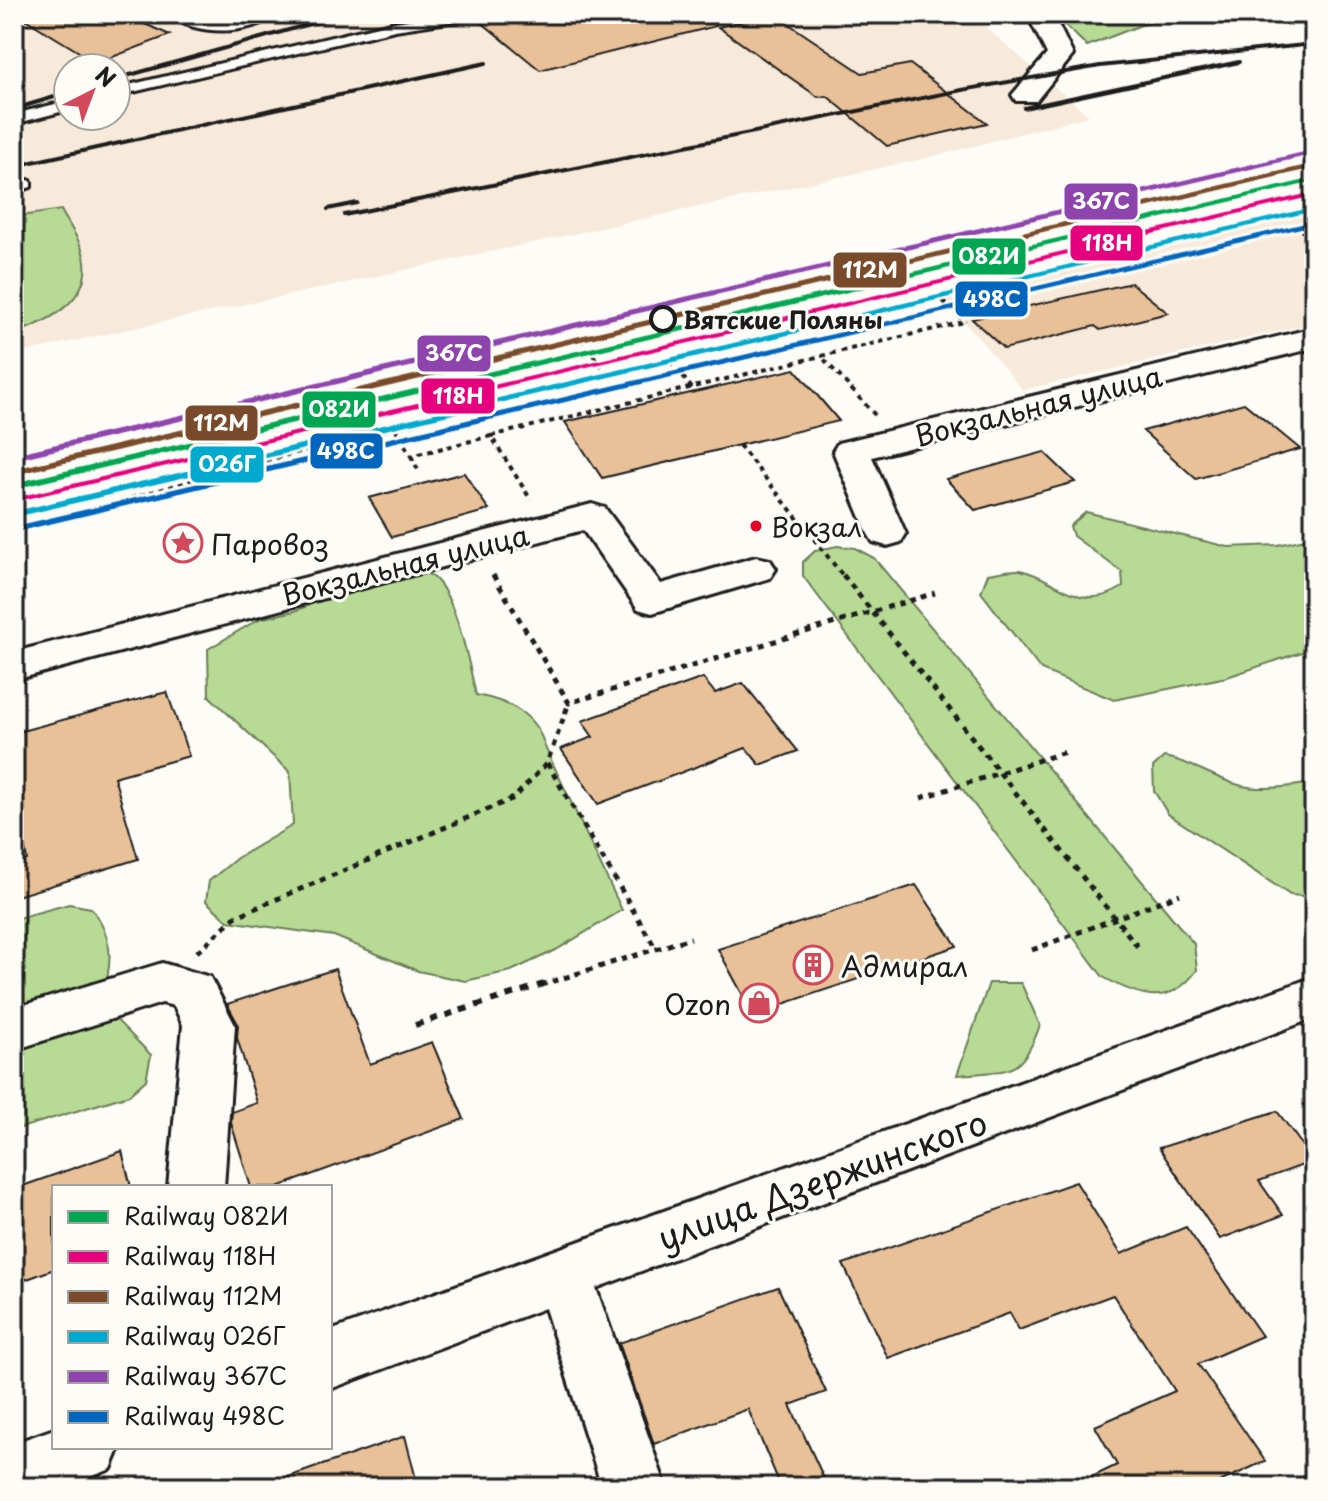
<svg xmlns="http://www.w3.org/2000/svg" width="1328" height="1501" font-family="'Playpen Sans',sans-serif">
<rect width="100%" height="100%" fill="#fdfcf7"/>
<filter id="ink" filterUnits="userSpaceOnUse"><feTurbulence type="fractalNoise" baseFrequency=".0125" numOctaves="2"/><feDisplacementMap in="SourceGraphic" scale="16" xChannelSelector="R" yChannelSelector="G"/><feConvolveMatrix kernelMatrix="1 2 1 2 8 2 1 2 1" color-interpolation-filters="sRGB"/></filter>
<g filter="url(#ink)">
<!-- built -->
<g fill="#f7eadb" fill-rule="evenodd">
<path d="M 14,14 L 970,14 L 1089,116 L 927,158 L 14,354 ZM 68,68 L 116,68 L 116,116 L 68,116 Z"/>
<path d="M 1314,208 L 1314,323 L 1023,390 L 945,299 Z"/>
</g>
<!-- green -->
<g fill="#b7db95" stroke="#6a7c58" stroke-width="2">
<path d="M 1071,14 L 1196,14 L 1141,25 L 1087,46 L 1062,22 Z"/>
<path d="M 61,210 C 68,224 81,241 84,256 C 94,299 47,323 14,333 L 14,217 Z"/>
<path d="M 1086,512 L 1228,547 L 1278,545 L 1314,537 L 1314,648 L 1227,677 L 1114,700 L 1041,670 L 981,592 L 988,574 C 997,573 1011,569 1020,570 C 1059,578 1078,615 1123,587 L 1122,572 L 1073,536 L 1070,526 Z"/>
<path d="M 837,546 L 855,548 L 874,558 L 1194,944 L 1197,970 C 1170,1008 1139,997 1103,977 L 803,576 L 803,562 L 815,551 Z"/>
<path d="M 397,568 C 407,570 419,570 428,574 C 454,584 470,668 476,695 C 508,701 536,713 545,747 L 622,910 L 556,950 L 511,971 L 465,981 L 418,971 L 334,936 L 228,921 L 206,901 L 209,881 L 237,858 L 293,825 L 290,772 L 209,696 L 208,649 L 259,619 L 295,611 Z"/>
<path d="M 1164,757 C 1196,762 1225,787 1258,788 C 1276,789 1296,785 1314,783 L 1314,897 L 1290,895 L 1168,814 L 1154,791 L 1153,767 Z"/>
<path d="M 69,904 L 91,908 C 117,942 111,965 101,1004 L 151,1055 L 146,1080 L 129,1095 L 14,1130 L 14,919 Z"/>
<path d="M 989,983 L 1021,983 L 1040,1025 C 1021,1079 1008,1070 957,1075 Z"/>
</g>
<!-- building -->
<g fill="#e8c199" stroke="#1c1c1c" stroke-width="2">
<path d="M 17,14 L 122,14 L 170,35 L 97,63 Z"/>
<path d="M 514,14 L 715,14 L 716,26 L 540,70 L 480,21 Z"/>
<path d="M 774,14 L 862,73 L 910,64 L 987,123 L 887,146 L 827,96 L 818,97 L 718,27 Z"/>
<path d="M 1131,283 L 1168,313 L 1100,330 L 1095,326 L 1004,349 L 972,319 Z"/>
<path d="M 795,369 L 839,421 L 602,478 L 565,422 Z"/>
<path d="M 1244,403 L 1300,449 L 1196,479 L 1143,431 Z"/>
<path d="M 1044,452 L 1075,482 L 975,510 L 946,479 Z"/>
<path d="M 464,473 L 489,510 L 392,537 L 369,498 Z"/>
<path d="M 703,678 L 715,693 L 743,683 L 798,751 L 760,765 L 746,748 L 598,804 L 561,749 L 593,737 L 582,721 Z"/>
<path d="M 167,692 L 189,756 L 114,777 L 138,859 L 14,897 L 14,864 L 27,860 L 14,799 L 14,733 Z"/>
<path d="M 916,885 L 957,946 L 753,1014 L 718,949 Z"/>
<path d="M 335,969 L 370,1064 L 432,1042 L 464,1119 L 278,1187 L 251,1187 L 231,1123 L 232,1112 L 257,1103 L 237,1038 L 238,1024 L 227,1004 Z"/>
<path d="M 1277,1111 L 1314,1161 L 1259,1181 L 1283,1215 L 1220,1239 L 1159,1148 Z"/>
<path d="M 122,1151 L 131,1187 L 54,1187 L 54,1269 L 14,1284 L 14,1189 Z"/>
<path d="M 1076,1182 L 1121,1254 L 1186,1227 L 1262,1336 L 1198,1364 L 1265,1461 L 1209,1487 L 1071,1487 L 1117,1465 L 1095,1426 L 1175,1391 L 1113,1295 L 1019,1330 L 1010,1313 L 888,1358 L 843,1264 Z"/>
<path d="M 778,1287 L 826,1392 L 790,1405 L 828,1487 L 781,1487 L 748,1409 L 654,1444 L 619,1343 Z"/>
<path d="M 405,1436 L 418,1487 L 275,1487 L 274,1482 Z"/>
</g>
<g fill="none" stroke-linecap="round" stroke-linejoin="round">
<!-- service casing -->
<g stroke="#1c1c1c" stroke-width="6">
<g id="service">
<path d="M 169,14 L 187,14 L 202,22 L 277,14 C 251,35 194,37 169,14 Z"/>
<path d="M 448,14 L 482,14 L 475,18 L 395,30 L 116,96 L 116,88 L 395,22 Z"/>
<path d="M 68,101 L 68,110 L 14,124 L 14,114 Z"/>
<path d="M 25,179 L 31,181 L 31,187 L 14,192 L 14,182 Z"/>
</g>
</g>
<!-- minor casing -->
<g stroke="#1c1c1c" stroke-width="6">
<g id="minor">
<path d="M 1039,14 L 1063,14 L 1058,24 L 1073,55 L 1036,101 L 1016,101 L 1012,95 L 1047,54 L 1032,24 Z"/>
<path d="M 1314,328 L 1314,348 L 872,457 L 906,534 L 901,542 L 887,546 L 873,542 L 868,534 L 833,451 L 838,443 Z"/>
<path d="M 592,504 L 605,508 L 661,584 L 756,557 L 770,560 L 776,569 L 770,578 L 652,613 L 638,609 L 583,530 L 14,680 L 14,652 Z"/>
<path d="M 162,963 L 210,977 L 235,1025 L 224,1187 L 168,1187 L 183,1025 L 174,1006 L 162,1003 L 14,1050 L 14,1008 Z"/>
<path d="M 1314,977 L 1314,1018 L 596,1288 L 666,1487 L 602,1487 L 545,1308 L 330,1389 L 330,1331 Z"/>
<path d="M 54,1429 L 54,1447 L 120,1447 L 111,1469 L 64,1487 L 14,1487 L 14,1443 Z"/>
</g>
</g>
<!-- path-far2 -->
<g stroke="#1c1c1c" stroke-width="4" stroke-dasharray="5 5" stroke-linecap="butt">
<path d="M 581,339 L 609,376"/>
<path d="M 875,415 L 821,356 L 964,322"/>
<path d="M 395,428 L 411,456 L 491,436 L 531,500"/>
<path d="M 491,436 L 821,356"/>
<path d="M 739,445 L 844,577"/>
<path d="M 411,456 L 418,470"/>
<path d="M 73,514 L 263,461 L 937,295 L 965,322"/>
</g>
<!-- path-far1 -->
<g stroke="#1c1c1c" stroke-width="5" stroke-dasharray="6 6" stroke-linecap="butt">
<path d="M 493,575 L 569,703 L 935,593"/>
<path d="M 843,575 L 1138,947"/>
<path d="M 547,763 L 656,949"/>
<path d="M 921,798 L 1065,752"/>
<path d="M 1032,950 L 1180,894"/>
<path d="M 197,952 L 235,917 L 514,798 L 547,763 L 569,703"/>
<path d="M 541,985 L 691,938"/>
</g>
<!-- path -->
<path stroke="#1c1c1c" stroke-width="6" stroke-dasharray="8 8" stroke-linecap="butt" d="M 415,1025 L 547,983"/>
<!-- service -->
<use href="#service" fill="#fdfcf7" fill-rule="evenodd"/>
<!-- minor -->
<use href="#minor" fill="#fdfcf7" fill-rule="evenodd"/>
<!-- rail -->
<g stroke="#1c1c1c" stroke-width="4">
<path d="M 116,79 L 345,14"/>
<path d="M 1024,108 L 1239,62"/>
<path d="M 14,109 L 68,93"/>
<path d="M 14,166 L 486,63"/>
<path d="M 328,209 L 357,203"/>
<path d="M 344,215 L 962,90 L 1100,66 L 1314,44"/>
<path d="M 1302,231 L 1314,228"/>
</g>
<!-- path-bridge -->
<path stroke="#1c1c1c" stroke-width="4" stroke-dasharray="5 5" stroke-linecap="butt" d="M 670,361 L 695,392"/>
<!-- rail-1 casing -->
<g stroke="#fdfcf7" stroke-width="6">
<path id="rail-1" d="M 1314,178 L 1314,182 L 14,489 L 14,483 Z"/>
</g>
<!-- rail-2 casing -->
<g stroke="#fdfcf7" stroke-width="6">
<path id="rail-2" d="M 1314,192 L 1314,196 L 14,502 L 14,498 L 17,497 Z"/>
</g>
<!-- rail-3 casing -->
<g stroke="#fdfcf7" stroke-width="6">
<path id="rail-3" d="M 1311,164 L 1314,164 L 1314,168 L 14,475 L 14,469 Z"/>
</g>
<!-- rail-4 casing -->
<g stroke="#fdfcf7" stroke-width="6">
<path id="rail-4" d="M 1314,207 L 1314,211 L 20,516 L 15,513 L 20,510 Z"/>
</g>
<!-- rail-5 casing -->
<g stroke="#fdfcf7" stroke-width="6">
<path id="rail-5" d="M 1308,151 L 1311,151 L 1311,155 L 14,460 L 14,454 Z"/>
</g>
<!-- rail-6 casing -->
<g stroke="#fdfcf7" stroke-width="6">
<path id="rail-6" d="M 1314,221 L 1314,225 L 24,530 L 19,527 L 24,524 Z"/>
</g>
<!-- rail-1 -->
<use href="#rail-1" fill="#00a651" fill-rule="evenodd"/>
<!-- rail-2 -->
<use href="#rail-2" fill="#e5007d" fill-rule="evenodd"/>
<!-- rail-3 -->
<use href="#rail-3" fill="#7a4b2a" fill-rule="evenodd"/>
<!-- rail-4 -->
<use href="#rail-4" fill="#00a9ce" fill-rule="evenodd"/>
<!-- rail-5 -->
<use href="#rail-5" fill="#8e44ad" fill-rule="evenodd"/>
<!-- rail-6 -->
<use href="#rail-6" fill="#0065bd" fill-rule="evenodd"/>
</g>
</g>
<!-- icons -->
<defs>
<g id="sight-ring" transform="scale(2)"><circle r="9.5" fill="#fdfcf7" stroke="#d1495b" stroke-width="1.5"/><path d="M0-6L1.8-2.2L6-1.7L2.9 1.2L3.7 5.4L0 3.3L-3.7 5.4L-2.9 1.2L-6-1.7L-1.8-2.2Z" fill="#d1495b"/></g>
<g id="building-ring" transform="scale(2)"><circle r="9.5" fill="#fdfcf7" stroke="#d1495b" stroke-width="1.5"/><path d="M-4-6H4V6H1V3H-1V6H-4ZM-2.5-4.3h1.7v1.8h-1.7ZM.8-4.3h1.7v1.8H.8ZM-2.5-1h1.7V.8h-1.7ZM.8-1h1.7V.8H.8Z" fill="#d1495b"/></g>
<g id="shop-ring" transform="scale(2)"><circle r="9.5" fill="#fdfcf7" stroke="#d1495b" stroke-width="1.5"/><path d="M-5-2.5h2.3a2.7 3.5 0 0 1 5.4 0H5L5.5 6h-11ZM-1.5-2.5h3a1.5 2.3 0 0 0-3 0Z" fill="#d1495b"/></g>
</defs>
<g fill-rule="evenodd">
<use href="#sight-ring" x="183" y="543"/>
<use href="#building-ring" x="813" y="965"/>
<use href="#shop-ring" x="759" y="1003"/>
</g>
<!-- markers -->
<circle fill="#fdfcf7" stroke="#1c1c1c" stroke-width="4" cx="663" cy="319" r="12"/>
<circle fill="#e4002b" stroke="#fdfcf7" stroke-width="3" cx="756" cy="526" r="7"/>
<g text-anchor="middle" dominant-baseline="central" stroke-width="6" stroke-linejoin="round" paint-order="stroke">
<!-- far-stop labels -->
<g font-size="24" font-weight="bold" fill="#1c1c1c" stroke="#fdfcf7" text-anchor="start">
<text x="683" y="319">Вятские Поляны</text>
</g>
<!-- bus labels -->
<g font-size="26" fill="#1c1c1c" stroke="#fdfcf7" text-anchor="start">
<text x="771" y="526">Вокзал</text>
</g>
<!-- street labels -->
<g font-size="28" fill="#1c1c1c" stroke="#fdfcf7">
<text transform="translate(1038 405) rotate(-14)">Вокзальная улица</text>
<text transform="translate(405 564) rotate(-14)">Вокзальная улица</text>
</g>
<!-- poi labels -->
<g font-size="28" fill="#1c1c1c" stroke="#fdfcf7" text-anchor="start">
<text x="211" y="543">Паровоз</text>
<text x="841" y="965">Адмирал</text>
<text x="731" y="1003" text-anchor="end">Ozon</text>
</g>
<!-- near-street labels -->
<g font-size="34" fill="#1c1c1c" stroke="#fdfcf7">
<text transform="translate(822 1179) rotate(-20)">улица Дзержинского</text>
</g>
</g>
<g stroke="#fdfcf7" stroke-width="3">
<rect x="1063" y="182" width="76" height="39" rx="8" fill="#8e44ad"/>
<rect x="1069" y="224" width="75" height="38" rx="8" fill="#e5007d"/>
<rect x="951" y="237" width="76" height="39" rx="8" fill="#00a651"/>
<rect x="832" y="251" width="76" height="38" rx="8" fill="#7a4b2a"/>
<rect x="954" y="280" width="75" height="38" rx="8" fill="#0065bd"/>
<rect x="416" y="334" width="76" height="39" rx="8" fill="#8e44ad"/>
<rect x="420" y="377" width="76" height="38" rx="8" fill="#e5007d"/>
<rect x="301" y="390" width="76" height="39" rx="8" fill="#00a651"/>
<rect x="184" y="404" width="75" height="38" rx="8" fill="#7a4b2a"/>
<rect x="309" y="432" width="75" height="38" rx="8" fill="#0065bd"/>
<rect x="189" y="445" width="76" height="39" rx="8" fill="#00a9ce"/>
</g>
<g font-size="22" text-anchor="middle" font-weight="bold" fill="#fff">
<text x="1101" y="209">367С</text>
<text x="1107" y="251">118Н</text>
<text x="989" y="264">082И</text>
<text x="870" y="278">112М</text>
<text x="992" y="307">498С</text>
<text x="454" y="361">367С</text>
<text x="458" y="404">118Н</text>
<text x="339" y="417">082И</text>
<text x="221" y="431">112М</text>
<text x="346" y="459">498С</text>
<text x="227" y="472">026Г</text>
</g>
<!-- margin -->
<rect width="1328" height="1501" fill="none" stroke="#fdfcf7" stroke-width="48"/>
<rect x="24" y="24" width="1280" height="1453" fill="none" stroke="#1c1c1c" stroke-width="3" filter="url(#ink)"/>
<!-- legend -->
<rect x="52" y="1185" width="280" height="264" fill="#fdfcf7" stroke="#a3a29f" stroke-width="2"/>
<rect x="68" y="1211" width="40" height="12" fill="#00a651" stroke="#a3a29f" stroke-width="2"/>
<text x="124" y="1225" font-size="24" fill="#1c1c1c">Railway 082И</text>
<rect x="68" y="1251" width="40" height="12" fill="#e5007d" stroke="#a3a29f" stroke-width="2"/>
<text x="124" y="1265" font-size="24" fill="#1c1c1c">Railway 118Н</text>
<rect x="68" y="1291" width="40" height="12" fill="#7a4b2a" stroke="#a3a29f" stroke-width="2"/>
<text x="124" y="1305" font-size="24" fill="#1c1c1c">Railway 112М</text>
<rect x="68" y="1331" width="40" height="12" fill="#00a9ce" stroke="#a3a29f" stroke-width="2"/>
<text x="124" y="1345" font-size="24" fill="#1c1c1c">Railway 026Г</text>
<rect x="68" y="1371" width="40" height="12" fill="#8e44ad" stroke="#a3a29f" stroke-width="2"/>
<text x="124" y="1385" font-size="24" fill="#1c1c1c">Railway 367С</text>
<rect x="68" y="1411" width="40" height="12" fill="#0065bd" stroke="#a3a29f" stroke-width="2"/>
<text x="124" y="1425" font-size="24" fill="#1c1c1c">Railway 498С</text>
<!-- north arrow -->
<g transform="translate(92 92) rotate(42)"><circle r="38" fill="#fdfcf7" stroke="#a3a29f" stroke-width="2"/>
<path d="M0-6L14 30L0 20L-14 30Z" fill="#d1495b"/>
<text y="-12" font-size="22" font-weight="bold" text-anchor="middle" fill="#1c1c1c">N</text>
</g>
</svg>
